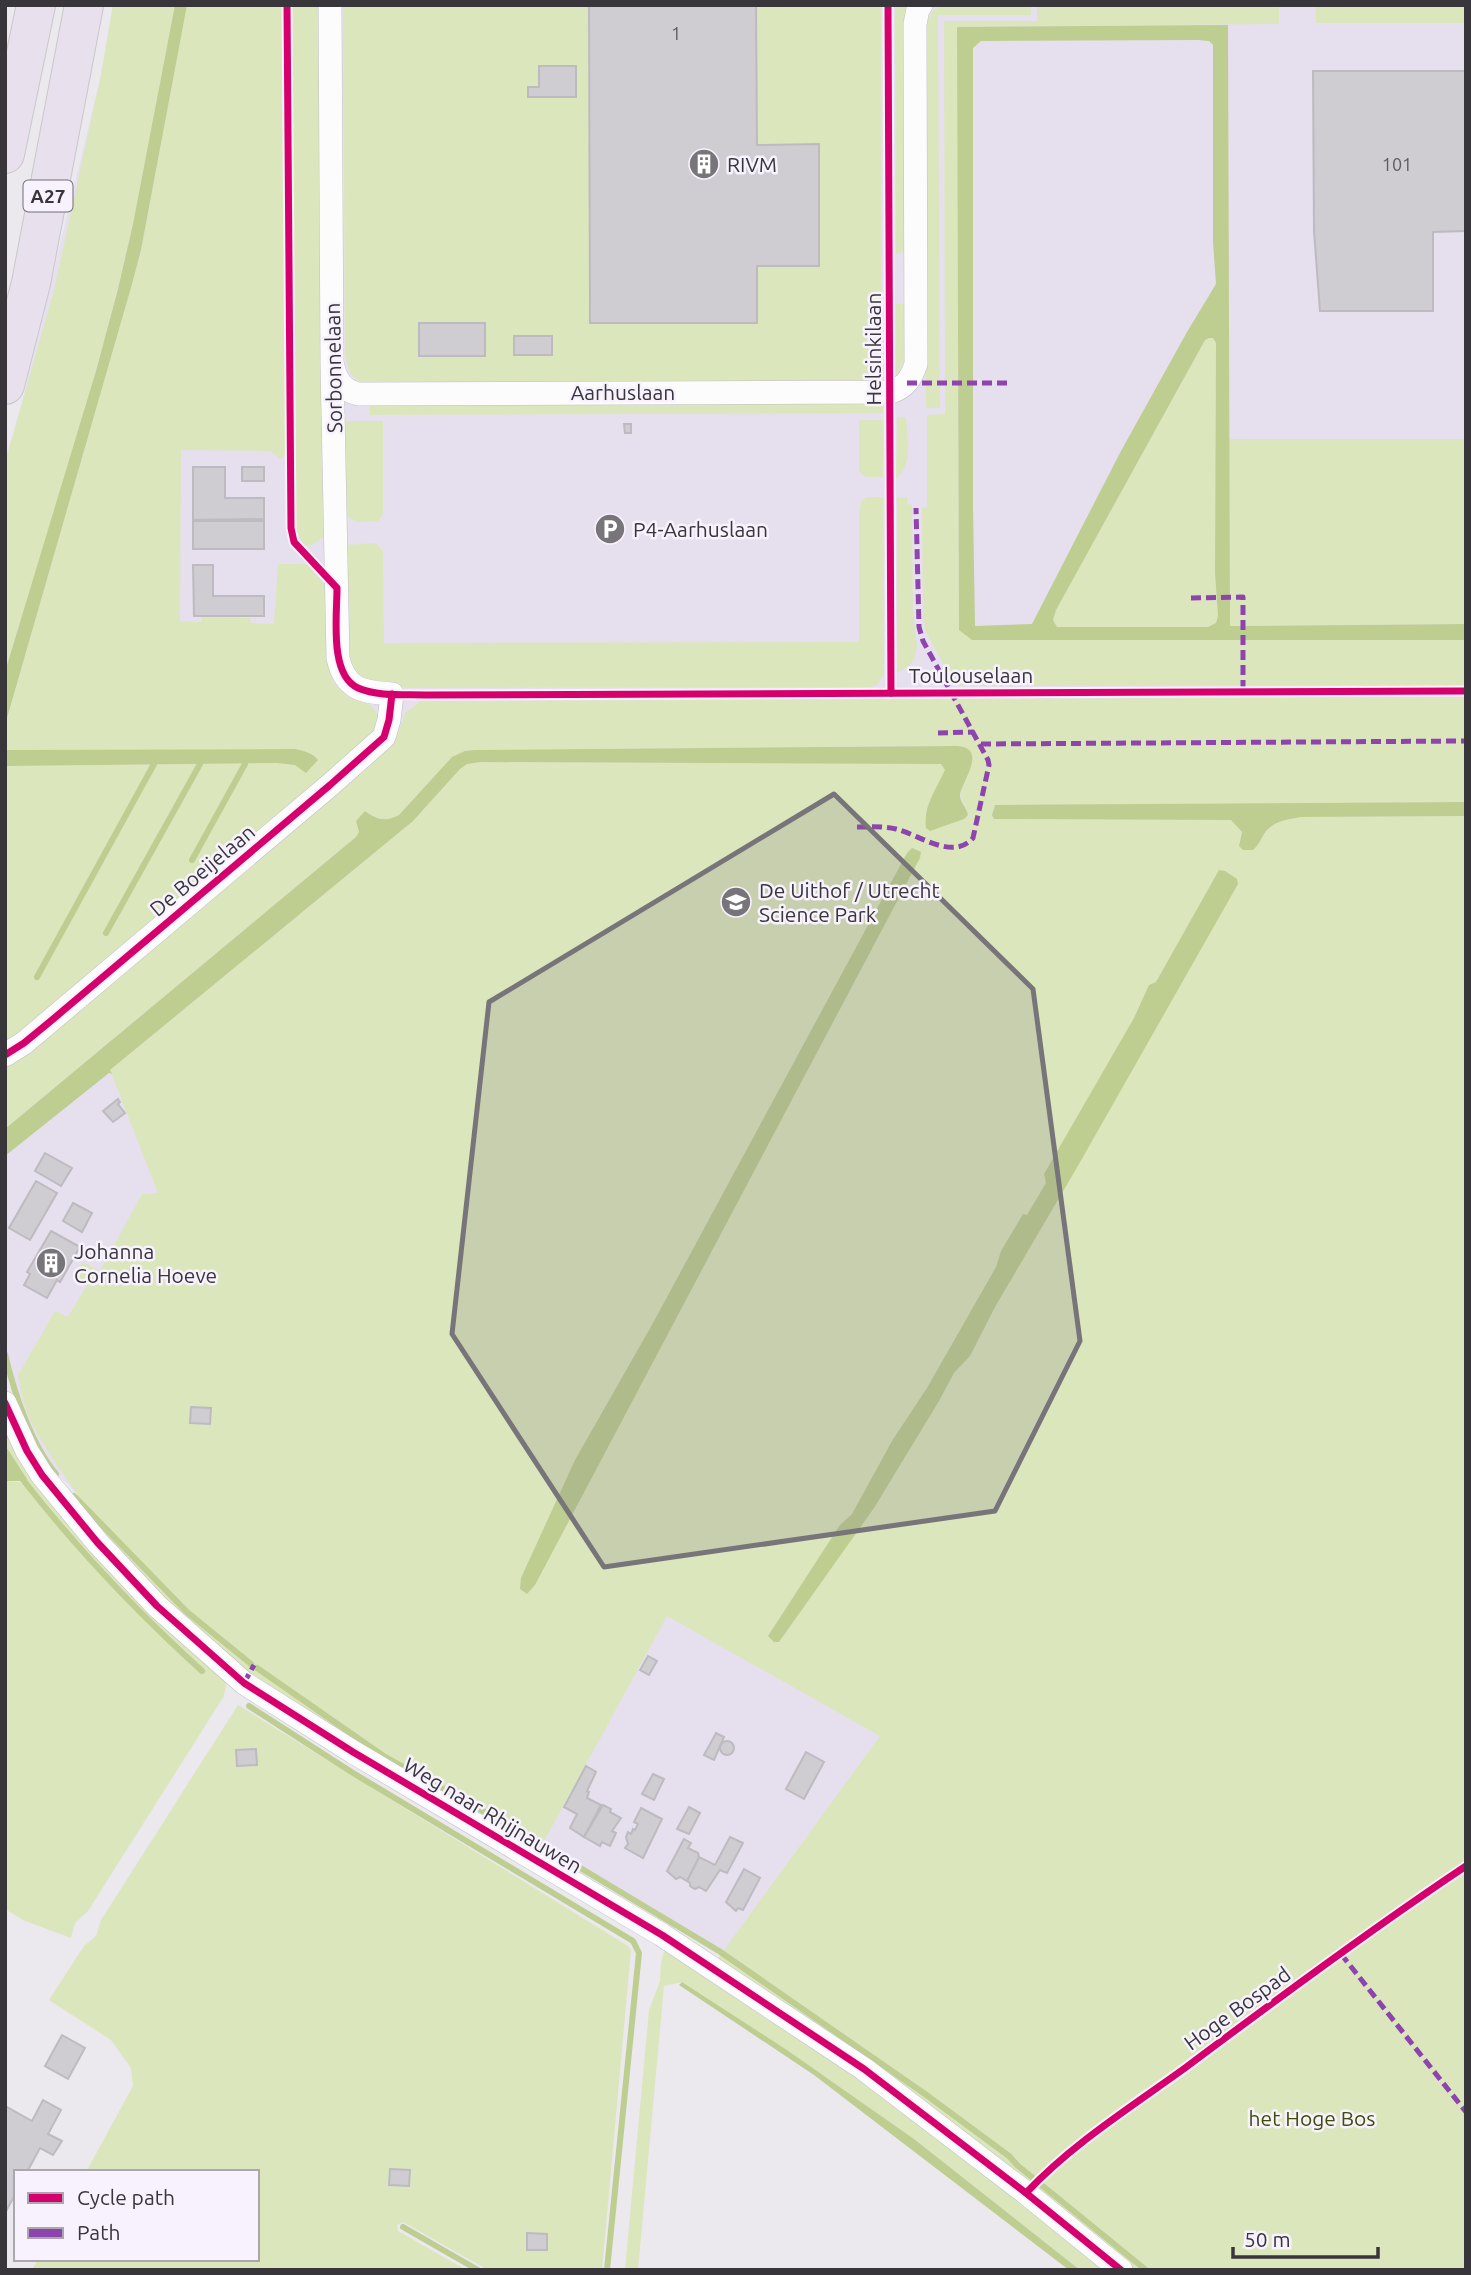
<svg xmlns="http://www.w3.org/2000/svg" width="1471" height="2275" font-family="Ubuntu,sans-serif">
<rect width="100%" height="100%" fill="#ebe8ee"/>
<!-- built -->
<path fill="#e6dfed" d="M 113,5 L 1466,5 L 1466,1825 L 876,2058 L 722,1951 L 252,1668 L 188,1611 L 55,1471 L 24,1415 L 5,1343 L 5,460 L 21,407 L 101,75 Z"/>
<!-- green -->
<g fill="#dce6bd">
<path d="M 113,5 L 175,5 C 157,101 141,197 117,291 C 85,419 43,545 5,672 L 5,463 L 54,290 L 101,75 Z"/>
<path d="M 187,5 L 282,5 L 287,453 L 280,459 L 271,451 L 181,450 L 180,621 L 201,622 L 202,617 L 250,618 L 251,623 L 274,624 L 278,564 L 307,564 L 327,587 L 333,682 L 348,697 L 371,705 L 379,717 L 375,730 L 368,739 L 5,1047 L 5,766 L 277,763 L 296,765 L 317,758 L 304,751 L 281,749 L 5,750 L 5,725 L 132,284 L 141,251 Z"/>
<path d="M 292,5 L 320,5 L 323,537 L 312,545 L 305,546 L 296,532 Z"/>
<path d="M 343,5 L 589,5 L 591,323 L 757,323 L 757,266 L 819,266 L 819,145 L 757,145 L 756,5 L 881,5 L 881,285 L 884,381 L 365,384 C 347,376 348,368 345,350 Z"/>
<path d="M 895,5 L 907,5 L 906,251 L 896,254 Z"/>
<path d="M 942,5 L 1031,5 L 1031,15 L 938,15 L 940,408 L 926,408 L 925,29 C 928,18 931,10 942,5 Z"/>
<path d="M 1037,5 L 1279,5 L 1279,24 L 957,27 L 959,630 L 972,640 L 1466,640 L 1466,685 L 955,686 L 925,630 L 923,618 L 922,508 L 927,507 L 927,415 L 945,414 L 944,21 L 1037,21 Z"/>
<path d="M 1315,5 L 1466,5 L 1466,23 L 1316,23 Z"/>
<path d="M 896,304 L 906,304 L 906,357 L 896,375 Z"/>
<path d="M 1210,337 L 1213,337 L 1216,343 L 1215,573 L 1218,616 L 1216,623 L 1208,627 L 1057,627 L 1053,620 L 1056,610 L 1205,340 Z"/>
<path d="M 883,401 L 883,413 L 370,415 L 370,404 Z"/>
<path d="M 897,417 L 906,417 C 907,435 914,467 896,478 Z"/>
<path d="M 859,420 L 883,420 L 883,477 L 866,477 L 859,471 Z"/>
<path d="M 346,421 L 383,421 L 383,514 L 378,521 L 357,522 L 345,515 L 344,429 Z"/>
<path d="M 1229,439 L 1466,439 L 1466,624 L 1230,626 Z"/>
<path d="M 867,497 L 883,497 L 884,674 L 877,685 L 870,687 L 419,688 L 376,687 L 348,670 L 346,545 L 376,543 L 383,551 L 384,643 L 859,642 L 859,513 L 861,501 Z"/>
<path d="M 907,497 L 907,504 L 912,505 L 913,613 L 917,646 L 915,657 L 910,665 L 897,673 L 897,498 Z"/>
<path d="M 1466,697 L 1466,802 L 994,806 L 992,815 L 994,819 L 1231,820 L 1242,832 L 1239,843 L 1263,836 C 1271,822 1286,819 1301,817 L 1466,816 L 1466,2270 L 1125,2270 L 716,1961 L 880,1736 L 667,1616 L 537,1854 L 225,1660 L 102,1538 C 83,1494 48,1460 29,1417 C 23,1405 21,1389 18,1375 L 55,1311 L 68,1317 L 87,1285 L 74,1278 L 83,1262 L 100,1271 L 142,1194 L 158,1193 L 110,1070 L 413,821 L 460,769 L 467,764 L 481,762 L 933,763 L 942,764 L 945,770 L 943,776 L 939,828 L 964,819 L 968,815 C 967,807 962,805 961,798 C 958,789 969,771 973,763 L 949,746 L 475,750 L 452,757 L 399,815 C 386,822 377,820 366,811 L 358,824 L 359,834 L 356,837 L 5,1129 L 5,1063 L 336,790 L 396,738 L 406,712 L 421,701 Z"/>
<path d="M 5,1420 L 227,1678 L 224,1696 L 88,1911 L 75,1923 L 71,1938 L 23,1920 L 5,1909 L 5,1481 L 19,1482 L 27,1479 L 5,1445 Z"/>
<path d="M 238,1705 L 628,1946 L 631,1950 L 602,2270 L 488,2270 L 403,2222 L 397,2225 L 398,2231 L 466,2270 L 32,2270 L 38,2259 L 257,2259 L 257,2172 L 86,2172 L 133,2086 L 131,2068 L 111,2040 L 49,2000 L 84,1946 L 96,1936 L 101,1920 Z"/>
<path d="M 665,1948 L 786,2021 L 1115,2270 L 1080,2270 L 914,2139 L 787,2050 L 682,1982 L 664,1986 L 638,2270 L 625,2270 L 649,2010 L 660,1981 L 661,1962 Z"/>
</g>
<!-- water -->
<g fill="#becd90" fill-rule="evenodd">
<path d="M 175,5 L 187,5 L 141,250 L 132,284 L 5,725 L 5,672 L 96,371 L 118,289 L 133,224 Z"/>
<path d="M 1228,25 L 1230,626 L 1466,624 L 1466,640 L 972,640 L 959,630 L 957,27 ZM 1198,40 L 1209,41 L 1213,45 L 1213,242 L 1216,284 L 1187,332 L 1121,451 L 1032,624 L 975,626 L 973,508 L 973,48 L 981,41 ZM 1209,338 L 1213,338 L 1216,343 L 1215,573 L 1218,616 L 1216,623 L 1208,627 L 1057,627 L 1053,620 L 1056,610 L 1205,340 Z"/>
<path d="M 957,746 C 988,748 963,780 960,794 C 959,802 967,807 968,815 L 964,819 L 930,831 L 926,828 C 923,806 936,790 945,770 L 941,764 L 481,762 L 467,764 L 460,769 L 413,821 L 110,1070 L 112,1074 L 109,1073 L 5,1156 L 5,1129 L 356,837 L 359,832 L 356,821 L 365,811 C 377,820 386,822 399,815 L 452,757 L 465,751 L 475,750 Z"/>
<path d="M 295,749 C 304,751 313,753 318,760 L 306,773 L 295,765 L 277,763 L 5,766 L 5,750 Z"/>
<path d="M 1466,802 L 1466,816 L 1301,817 C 1289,819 1275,821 1267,830 C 1261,837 1260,844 1253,850 L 1243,850 L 1239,846 L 1242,832 L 1231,820 L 994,819 L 992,815 L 995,805 Z"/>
<path d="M 912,848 L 921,852 L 920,858 L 535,1585 L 527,1594 L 520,1589 L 521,1578 L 575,1460 L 653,1323 L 907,853 Z"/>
<path d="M 1219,870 L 1225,871 L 1237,879 L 1238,884 L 1079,1164 L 995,1307 L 970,1356 L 954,1373 L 939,1401 L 874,1508 L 779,1642 L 774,1642 L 768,1636 L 840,1525 L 852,1514 L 892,1441 L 927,1388 L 996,1267 L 1001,1251 L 1023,1214 L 1027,1215 L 1046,1183 L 1044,1174 L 1134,1018 L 1149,985 L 1156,982 Z"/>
<path d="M 5,1445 L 27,1479 L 26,1481 L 5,1481 Z"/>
<path d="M 682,1982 L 787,2050 L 914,2139 L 1080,2270 L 1069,2270 L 814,2075 L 679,1985 Z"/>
</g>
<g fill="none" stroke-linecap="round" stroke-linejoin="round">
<!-- stream -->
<g stroke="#becd90" stroke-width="6">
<path d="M 192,860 L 245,764"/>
<path d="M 106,933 L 200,764"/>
<path d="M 37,977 L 154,764"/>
<path d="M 5,1354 C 14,1393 31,1444 56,1474"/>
<path d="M 24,1481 C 78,1550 137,1612 202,1671"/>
<path d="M 74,1496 L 187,1612 L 251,1664"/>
<path d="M 257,1668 L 385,1757 L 512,1827 L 719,1951 L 925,2094 L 1009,2156 L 1017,2165 L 1146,2270"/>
<path d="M 249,1706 L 353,1773 L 633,1941 L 639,1953 L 607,2270"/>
<path d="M 403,2227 L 478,2270"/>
</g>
</g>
<!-- building -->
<g fill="#cfccd2" stroke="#bdbbc0" stroke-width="2">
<path d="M 589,5 L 756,5 L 757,145 L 819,144 L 819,266 L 757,266 L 757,323 L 590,323 Z"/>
<path d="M 539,66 L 576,66 L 576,97 L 528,97 L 528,87 L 539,87 Z"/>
<path d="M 1313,71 L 1466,71 L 1466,231 L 1433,232 L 1433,311 L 1320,311 L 1314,231 Z"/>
<rect x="419" y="323" width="66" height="33"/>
<rect x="514" y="336" width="38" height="19"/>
<path d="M 624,424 L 631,424 L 631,433 L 625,433 Z"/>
<path d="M 193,467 L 225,467 L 225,498 L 264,498 L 264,519 L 193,520 Z"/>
<rect x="242" y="467" width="22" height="14"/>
<rect x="193" y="521" width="71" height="28"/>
<path d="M 193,565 L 213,565 L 213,596 L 264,596 L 264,616 L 194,616 Z"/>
<path d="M 118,1099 L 120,1102 L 118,1104 L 125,1113 L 113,1122 L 103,1111 Z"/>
<path d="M 45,1153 L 72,1168 L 61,1186 L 35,1171 Z"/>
<path d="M 36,1181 L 57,1193 L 30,1240 L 9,1228 Z"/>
<path d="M 73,1203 L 92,1213 L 82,1232 L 63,1221 Z"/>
<path d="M 51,1231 L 80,1247 L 60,1282 L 57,1280 L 47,1298 L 24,1285 L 30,1274 L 27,1272 Z"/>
<path d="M 191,1407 L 211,1408 L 210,1424 L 190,1423 Z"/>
<path d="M 648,1656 L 657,1661 L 649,1675 L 640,1670 Z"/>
<path d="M 716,1733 L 724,1737 L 714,1760 L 704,1755 Z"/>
<circle cx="727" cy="1748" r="7"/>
<path d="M 256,1749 L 257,1765 L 237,1766 L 236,1750 Z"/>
<path d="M 806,1752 L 824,1762 L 804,1799 L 786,1789 Z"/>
<path d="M 586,1766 L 596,1772 L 587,1791 L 589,1792 L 587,1798 L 601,1805 L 584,1837 L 570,1828 L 577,1814 L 564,1807 Z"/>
<path d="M 653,1774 L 664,1779 L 654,1800 L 642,1794 Z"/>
<path d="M 603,1805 L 611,1809 L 610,1812 L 621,1818 L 612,1831 L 616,1833 L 610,1846 L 602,1842 L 600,1846 L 584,1837 Z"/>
<path d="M 689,1807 L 700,1813 L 689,1834 L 677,1829 Z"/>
<path d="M 641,1808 L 662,1819 L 643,1858 L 625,1848 L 628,1844 L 626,1837 L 628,1832 L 631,1834 L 633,1829 L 635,1830 L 638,1824 L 634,1822 Z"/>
<path d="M 730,1837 L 743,1843 L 727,1873 L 720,1870 L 706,1891 L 699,1887 L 695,1889 L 690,1886 L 690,1883 L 687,1881 L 699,1857 L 715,1865 Z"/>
<path d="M 684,1839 L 691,1843 L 688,1848 L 698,1853 L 699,1857 L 687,1881 L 680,1877 L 676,1879 L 667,1871 Z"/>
<path d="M 744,1869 L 760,1878 L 743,1910 L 738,1908 L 736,1911 L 726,1902 Z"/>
<path d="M 62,2035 L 85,2048 L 68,2079 L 45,2066 Z"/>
<path d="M 43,2100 L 61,2110 L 48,2134 L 62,2141 L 53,2155 L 40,2148 L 27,2172 L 16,2172 L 16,2193 L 5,2213 L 5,2106 L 32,2121 Z"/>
<path d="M 390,2169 L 410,2170 L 409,2186 L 389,2185 Z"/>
<path d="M 527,2233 L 547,2234 L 547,2250 L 527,2250 Z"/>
</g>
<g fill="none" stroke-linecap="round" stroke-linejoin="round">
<!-- minor casing -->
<g stroke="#c2bfc5" stroke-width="24">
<g id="minor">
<path d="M 333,367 C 337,382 343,390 358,394 L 891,392 C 906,387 911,378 916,364 L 915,24 L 918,9 L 921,5"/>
<path d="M 5,1055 L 24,1043 L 330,785 L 384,737 L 389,720 L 392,694 C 363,692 345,690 338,658 L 332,364 L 330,5"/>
<path d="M 5,1403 L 27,1451 L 42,1475 L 97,1542 L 157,1606 L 244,1683 L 353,1752 L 662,1935 L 864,2069 L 1026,2193 L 1121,2270"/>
</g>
</g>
<!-- motorway casing -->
<g stroke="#c8c7ca" stroke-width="40">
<g id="motorway">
<path d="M 5,154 L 36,5"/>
<path d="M 5,385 L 31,283 L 84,5"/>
</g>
</g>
<!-- minor -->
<use href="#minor" stroke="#fcfcfc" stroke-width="23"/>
<!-- motorway -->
<use href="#motorway" stroke="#e8e1ed" stroke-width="38"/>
<!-- quiet -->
<g stroke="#8e44ad" stroke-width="5" stroke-dasharray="10 5" stroke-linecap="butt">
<path d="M 907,383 L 1007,383"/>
<path d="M 1191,598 L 1243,597 L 1243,692"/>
<path d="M 938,733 L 974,732"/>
<path d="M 981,744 L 1466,741"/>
<path d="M 857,827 C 870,827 884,826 896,829 C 920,835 953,861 973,838 L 989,765 L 988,760 L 923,641 L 919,627 L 916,508"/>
<path d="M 244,1683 L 254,1665"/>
<path d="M 1341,1954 L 1466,2112"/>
</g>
<!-- cycleway casing -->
<g stroke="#f7f2fd" stroke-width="11">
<g id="cycleway">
<path d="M 287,5 L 291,528 L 294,542 L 337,588 C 337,616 329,675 358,688 C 379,697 406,694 428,695 L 1466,691"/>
<path d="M 888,5 L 891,693"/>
<path d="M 5,1055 L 24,1043 L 52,1020 L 330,785 L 384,737 L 389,720 L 392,694"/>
<path d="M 5,1403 L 27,1451 L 42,1475 L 97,1542 L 157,1606 L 244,1683 L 353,1752 L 662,1935 L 864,2069 L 1026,2193 L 1121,2270"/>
<path d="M 1026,2193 C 1072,2144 1131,2107 1185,2068 C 1277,1999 1370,1930 1466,1866"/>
</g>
</g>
<!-- cycleway -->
<use href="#cycleway" stroke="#d6006c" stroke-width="7"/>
</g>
<!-- marked area -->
<path fill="#77747a" fill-opacity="0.2" stroke="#77747a" stroke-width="5" stroke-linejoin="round" d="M 834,794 L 1033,989 L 1080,1341 L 995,1511 L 604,1567 L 452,1334 L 489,1002 Z"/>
<!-- icons -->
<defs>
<g id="building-disc" transform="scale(1.575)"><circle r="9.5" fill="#77747a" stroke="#f7f2fd"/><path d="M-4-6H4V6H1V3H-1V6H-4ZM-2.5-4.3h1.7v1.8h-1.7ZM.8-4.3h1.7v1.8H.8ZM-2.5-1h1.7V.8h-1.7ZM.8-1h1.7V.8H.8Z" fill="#fff"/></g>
<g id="parking-disc" transform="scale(1.575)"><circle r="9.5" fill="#77747a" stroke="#f7f2fd"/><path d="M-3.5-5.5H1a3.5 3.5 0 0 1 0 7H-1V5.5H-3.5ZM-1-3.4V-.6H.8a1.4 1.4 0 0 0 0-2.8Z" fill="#fff"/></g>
<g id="university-disc" transform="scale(1.575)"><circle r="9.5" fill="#77747a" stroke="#f7f2fd"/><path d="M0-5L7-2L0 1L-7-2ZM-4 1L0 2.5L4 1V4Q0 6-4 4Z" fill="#fff"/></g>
</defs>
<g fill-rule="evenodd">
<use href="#building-disc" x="704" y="164"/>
<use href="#parking-disc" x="610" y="529"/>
<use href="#university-disc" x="736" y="902"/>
<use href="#building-disc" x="51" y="1263"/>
</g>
<g text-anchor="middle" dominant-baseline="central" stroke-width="5" stroke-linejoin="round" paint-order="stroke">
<!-- number labels -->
<g font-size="18" fill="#5e5b61">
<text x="676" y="33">1</text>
<text x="1397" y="164">101</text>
</g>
<!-- shield labels -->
<rect fill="#f7f2fd" stroke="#716e75" stroke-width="2" x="23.5" y="180.5" width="49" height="31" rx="5"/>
<g font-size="19" font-weight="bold" fill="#38353b">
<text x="48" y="196">A27</text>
</g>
<!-- poi labels -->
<g font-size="21" fill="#38353b" stroke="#f7f2fd" text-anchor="start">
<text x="727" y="164">RIVM</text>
<text x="633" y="529">P4-Aarhuslaan</text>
<text x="759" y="890">De Uithof / Utrecht<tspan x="759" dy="24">Science Park</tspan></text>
<text x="74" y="1251">Johanna<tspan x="74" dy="24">Cornelia Hoeve</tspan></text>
</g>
<!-- street labels -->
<g font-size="21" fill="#38353b" stroke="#f7f2fd">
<text transform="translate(873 349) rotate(-90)">Helsinkilaan</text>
<text transform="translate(333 368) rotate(-91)">Sorbonnelaan</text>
<text x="623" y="392">Aarhuslaan</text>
<text x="971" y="675">Toulouselaan</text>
<text transform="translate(202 870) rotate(-40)">De Boeijelaan</text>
<text transform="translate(493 1815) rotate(31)">Weg naar Rhijnauwen</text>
<text transform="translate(1237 2008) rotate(-36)">Hoge Bospad</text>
</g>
<!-- park labels -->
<g font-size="21" fill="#3f4d08" stroke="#f7f2fd">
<text x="1312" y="2118">het Hoge Bos</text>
</g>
</g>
<!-- border -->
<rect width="1471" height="2275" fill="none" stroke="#38353b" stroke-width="14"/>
<!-- legend -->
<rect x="14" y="2170" width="245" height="91" fill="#f7f2fd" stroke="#aba6af" stroke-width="2"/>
<rect x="28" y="2193" width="35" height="10" fill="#d6006c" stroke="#aba6af" stroke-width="2"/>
<text x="77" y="2205" font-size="21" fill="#38353b">Cycle path</text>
<rect x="28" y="2228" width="35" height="10" fill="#8e44ad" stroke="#aba6af" stroke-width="2"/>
<text x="77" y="2240" font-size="21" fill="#38353b">Path</text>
<!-- scale -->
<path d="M1233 2247v10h145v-10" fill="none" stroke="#38353b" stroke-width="3.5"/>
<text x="1244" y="2247" font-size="21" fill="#38353b" stroke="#f7f2fd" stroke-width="5" paint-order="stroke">50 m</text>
</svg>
